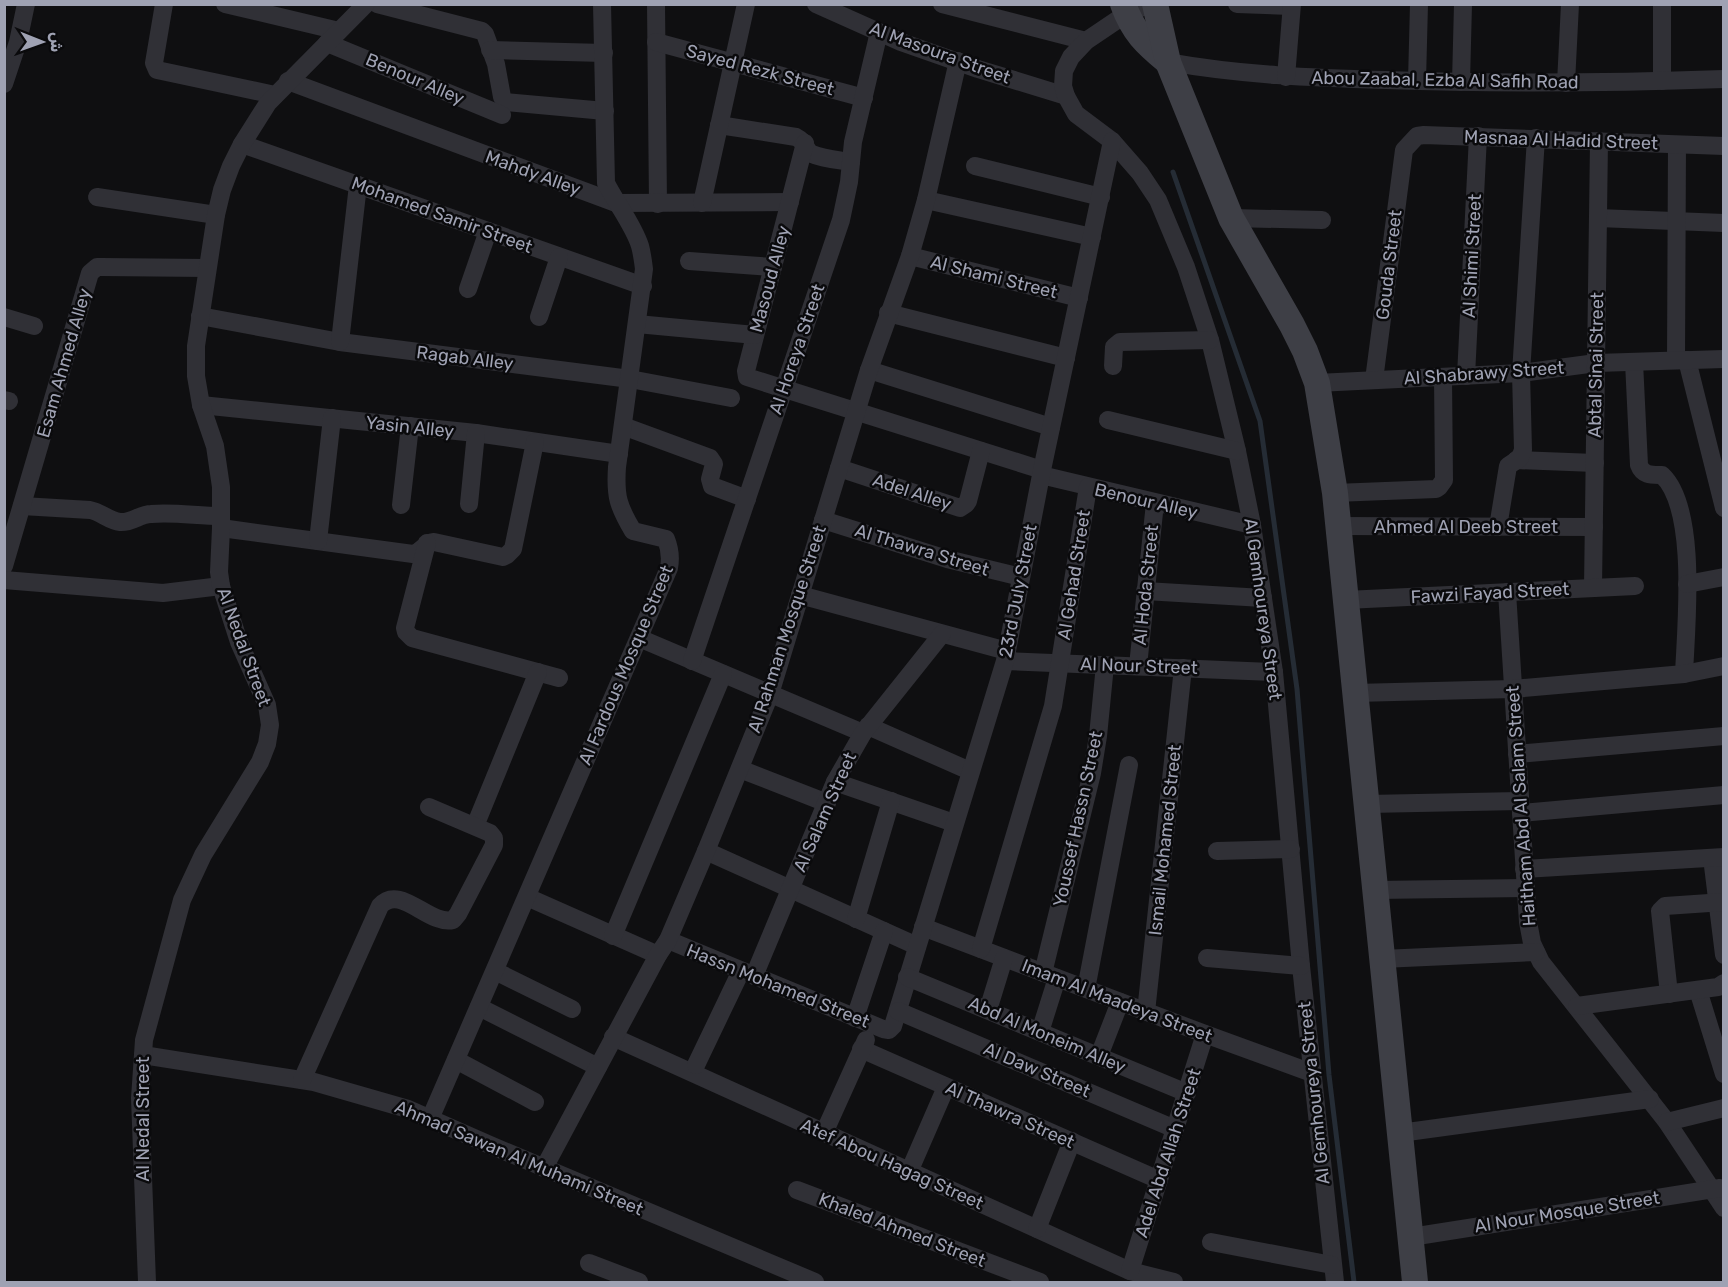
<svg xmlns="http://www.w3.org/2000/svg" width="1728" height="1287" font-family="Rubik,'Noto Naskh Arabic',sans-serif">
<rect width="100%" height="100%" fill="#0f0f11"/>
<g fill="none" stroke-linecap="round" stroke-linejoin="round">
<!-- stream -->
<path stroke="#252c35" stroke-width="5" d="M 1173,172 L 1260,421 L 1297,689 L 1329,1075 L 1354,1282"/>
<!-- street -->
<g stroke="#303036" stroke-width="18">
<path d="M 164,4 L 154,63 L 157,70 L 275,95"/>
<path d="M 225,4 L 339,31"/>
<path d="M 377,4 L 482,31 L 485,34 L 496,64 L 502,97 L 506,102 L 605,111"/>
<path d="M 656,4 L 658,204"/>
<path d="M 816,4 L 901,42 L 978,69 L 1066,96"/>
<path d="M 942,4 L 1086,41"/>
<path d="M 1150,4 L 1126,14 L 1086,41 L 1071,57 L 1064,71 L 1063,86 L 1066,96 L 1076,114 L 1112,141 L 1140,173 L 1158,200 L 1186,267 L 1210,340 L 1237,451 L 1252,525 L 1274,672 L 1301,966 L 1335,1282"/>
<path d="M 1237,4 L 1291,6"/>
<path d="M 1662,4 L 1662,81"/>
<path d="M 656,42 L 864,98"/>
<path d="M 327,43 L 502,115"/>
<path d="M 490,50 L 604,53"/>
<path d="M 1168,62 C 1241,75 1313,78 1386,80 C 1499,84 1611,83 1724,79"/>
<path d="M 1286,77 L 1292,4"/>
<path d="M 288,81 L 616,203 L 790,202"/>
<path d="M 1417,81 L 1419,4"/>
<path d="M 1461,82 L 1463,4"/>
<path d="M 1566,83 L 1570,4"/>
<path d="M 4,84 L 18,42 L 26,4"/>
<path d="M 719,125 L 796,137 C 808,143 804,150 812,154 C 823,159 839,160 851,162"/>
<path d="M 805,143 L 746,371 L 747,377 L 1042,470"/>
<path d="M 242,144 L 643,286"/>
<path d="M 975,166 L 1101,197"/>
<path d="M 97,197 L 216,215"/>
<path d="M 926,200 L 1092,237"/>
<path d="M 702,203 L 746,4"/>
<path d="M 1231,218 L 1322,220"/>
<path d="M 1598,218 L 1724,223"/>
<path d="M 910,256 L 1079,298"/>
<path d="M 689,261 L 773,267"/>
<path d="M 468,289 L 488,231"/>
<path d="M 888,313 L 1066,358"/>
<path d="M 200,316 L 340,342 L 630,379 L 731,398"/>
<path d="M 4,317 L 34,326"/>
<path d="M 539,317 L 559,257"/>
<path d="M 637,324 L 755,335"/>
<path d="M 340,342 L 358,185"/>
<path d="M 1676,360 L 1677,145"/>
<path d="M 1687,360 L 1724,508"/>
<path d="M 1634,362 L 1639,465 C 1643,476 1652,475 1662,475 C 1698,509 1686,626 1684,674"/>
<path d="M 1113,366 L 1114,347 L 1120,342 L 1210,340"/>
<path d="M 869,370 L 1051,427"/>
<path d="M 1466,376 L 1478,136"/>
<path d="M 1374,380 L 1404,150 L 1417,136 L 1424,135 L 1724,146"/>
<path d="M 1317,383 L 1521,373 L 1596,363 L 1724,359"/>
<path d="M 4,400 L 9,401"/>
<path d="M 201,405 L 476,433 L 619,454"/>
<path d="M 1108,420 L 1237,451"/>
<path d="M 623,426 L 710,458 L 714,464 L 710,479 L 712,486 L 747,499"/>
<path d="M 1516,460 L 1595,463"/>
<path d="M 839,468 L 960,508 L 966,504 L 968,501 L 981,451"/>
<path d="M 1041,475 L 1252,525"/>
<path d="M 1335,493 L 1436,489 L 1439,487 L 1444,480 L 1443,377"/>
<path d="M 469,504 L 476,433"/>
<path d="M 401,505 L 410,426"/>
<path d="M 22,506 L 90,510 C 101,512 109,521 120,522 C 132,523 140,514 151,514 C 174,512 198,516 221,516"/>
<path d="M 823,520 L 947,559 L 1021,577"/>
<path d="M 1338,526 L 1594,527"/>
<path d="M 1498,527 L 1508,466 L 1520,458 L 1523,450 L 1521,373 L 1536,138"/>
<path d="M 221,528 L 413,554 C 422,552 424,543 434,542 L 503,557 L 507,555 L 513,549 L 535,442"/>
<path d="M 318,541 L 332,418"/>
<path d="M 427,543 L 405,628 L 406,632 L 412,638 L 559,678"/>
<path d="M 4,566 L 90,273 L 97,267 L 101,267 L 207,268"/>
<path d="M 4,580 L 163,593 L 221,586"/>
<path d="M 1687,584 L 1724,577"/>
<path d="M 1593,588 L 1599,141"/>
<path d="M 1145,591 L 1263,598"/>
<path d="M 1507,592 L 1528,922 L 1532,943 L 1541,962 L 1667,1122 L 1724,1208"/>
<path d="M 800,595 L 1007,651"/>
<path d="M 1346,600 L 1635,586"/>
<path d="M 639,638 L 863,733"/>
<path d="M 692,661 L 841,220 L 849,182 L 853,142 L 879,32"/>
<path d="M 1005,661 L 1274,672"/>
<path d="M 1138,666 L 1155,503"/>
<path d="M 1355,693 L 1513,689 L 1684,674 L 1724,666"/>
<path d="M 868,726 L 970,771"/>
<path d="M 1517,754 L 1724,736"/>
<path d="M 740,769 L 827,803"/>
<path d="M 835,782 L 954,823"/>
<path d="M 1367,804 L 1520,801"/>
<path d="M 1521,813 L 1724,795"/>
<path d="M 475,826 L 538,672"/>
<path d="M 706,851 L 917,946"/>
<path d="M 1217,851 L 1291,849"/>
<path d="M 1712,858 L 1724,955"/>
<path d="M 1524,869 L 1724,857"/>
<path d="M 1375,890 L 1526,888"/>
<path d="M 527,897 L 658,955"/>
<path d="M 856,919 L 891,801"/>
<path d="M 923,927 L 1205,1034 L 1312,1073"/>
<path d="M 613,936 L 723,674"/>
<path d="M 668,940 L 883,1029 L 889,1030 L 893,1026 L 1005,661 L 1042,470 L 1112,141"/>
<path d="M 981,949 L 1053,706 L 1088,487"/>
<path d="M 1207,958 L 1301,966"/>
<path d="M 1382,959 L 1536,952"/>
<path d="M 495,971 L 572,1009"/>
<path d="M 1043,973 L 1092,773 L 1098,736 L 1105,665"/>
<path d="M 754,976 L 835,782 L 863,733 L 942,634"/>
<path d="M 907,977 L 1187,1093"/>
<path d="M 1086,989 L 1129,765"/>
<path d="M 1698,990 L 1724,1074"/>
<path d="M 1669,994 L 1660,911 L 1665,906 L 1724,902"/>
<path d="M 1577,1006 L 1718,987 L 1724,983"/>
<path d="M 479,1007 L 598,1067"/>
<path d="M 988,1010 L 1004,958"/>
<path d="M 898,1011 L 1175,1129"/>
<path d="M 1146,1012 L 1183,668"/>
<path d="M 855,1018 L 884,931"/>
<path d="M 1040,1032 L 1057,978"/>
<path d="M 613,1037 L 1090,1253 L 1130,1271 L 1174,1282"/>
<path d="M 861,1049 L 1159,1180"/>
<path d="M 143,1055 L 314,1082 L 408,1109 L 490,1145 L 815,1282"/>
<path d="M 1099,1056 L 1120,1002"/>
<path d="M 456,1060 L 535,1102"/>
<path d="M 696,1065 L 741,971"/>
<path d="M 302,1080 L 380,906 C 400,883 429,926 453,920 L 458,914 L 494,845 L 494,838 L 490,833 L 429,807"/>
<path d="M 430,1119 L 669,568 C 671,557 670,549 666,539 L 633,531 C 618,506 615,496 617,467 L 644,269 C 643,261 642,253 640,246 C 634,226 616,203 606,183 L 602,4"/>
<path d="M 1667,1122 L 1724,1108"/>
<path d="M 824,1133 L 866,1040"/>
<path d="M 1400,1133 L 1650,1099"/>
<path d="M 544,1168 L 658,955 L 668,940 L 706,851 L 770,694 L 869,370 L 910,256 L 926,200 L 958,61"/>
<path d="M 909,1172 L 946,1087"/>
<path d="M 797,1190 L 1040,1282"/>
<path d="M 1037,1229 L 1072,1141"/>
<path d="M 1411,1237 L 1720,1188"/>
<path d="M 1211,1242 L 1332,1265"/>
<path d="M 589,1263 L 639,1282"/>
<path d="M 1130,1271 L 1205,1034"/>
<path d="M 147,1282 L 140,1098 L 144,1040 L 182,900 L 203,855 L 260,762 L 267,744 L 270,725 L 267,705 L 239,642 L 221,586 L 219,572 L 221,528 L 221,487 L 215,446 L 201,405 L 196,376 L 196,346 L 216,215 L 222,190 L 231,166 L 242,144 L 268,103 L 366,4"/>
</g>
<!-- secondary -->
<g stroke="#3e3f46" stroke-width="26">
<path d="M 1123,4 C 1133,32 1146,44 1168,62"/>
<path d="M 1155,4 L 1168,62 L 1231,218 L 1292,325 L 1305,351 L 1317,383 L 1335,493 L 1415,1282"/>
</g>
</g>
<g text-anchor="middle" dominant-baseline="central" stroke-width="5" stroke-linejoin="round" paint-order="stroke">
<!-- street labels -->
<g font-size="18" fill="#9fa2b3" stroke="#0a0a0c">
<text transform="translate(940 53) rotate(20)">Al Masoura Street</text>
<text transform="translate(760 70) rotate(15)">Sayed Rezk Street</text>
<text transform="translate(415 79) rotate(23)">Benour Alley</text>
<text transform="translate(1445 80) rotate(1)">Abou Zaabal, Ezba Al Safih Road</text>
<text transform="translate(1561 140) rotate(2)">Masnaa Al Hadid Street</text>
<text transform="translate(533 173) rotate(20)">Mahdy Alley</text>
<text transform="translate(442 215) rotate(20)">Mohamed Samir Street</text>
<text transform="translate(1472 256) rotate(-87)">Al Shimi Street</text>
<text transform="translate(1389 265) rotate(-83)">Gouda Street</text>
<text transform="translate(994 277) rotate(14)">Al Shami Street</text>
<text transform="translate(770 279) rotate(-75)">Masoud Alley</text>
<text transform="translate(797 349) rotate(-71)">Al Horeya Street</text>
<text transform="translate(465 358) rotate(7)">Ragab Alley</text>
<text transform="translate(64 363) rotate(-74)">Esam Ahmed Alley</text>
<text transform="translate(1596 365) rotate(-89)">Abtal Sinai Street</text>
<text transform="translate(1484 373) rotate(-4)">Al Shabrawy Street</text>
<text transform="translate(410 427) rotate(6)">Yasin Alley</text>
<text transform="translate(912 492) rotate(18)">Adel Alley</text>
<text transform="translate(1146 501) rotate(13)">Benour Alley</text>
<text x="1466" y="527">Ahmed Al Deeb Street</text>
<text transform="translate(922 550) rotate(17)">Al Thawra Street</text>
<text transform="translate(1074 575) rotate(-81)">Al Gehad Street</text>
<text transform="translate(1146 585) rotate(-84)">Al Hoda Street</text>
<text transform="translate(1018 591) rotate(-79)">23rd July Street</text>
<text transform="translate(1490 593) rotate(-3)">Fawzi Fayad Street</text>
<text transform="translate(1263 609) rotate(82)">Al Gemhoureya Street</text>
<text transform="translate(787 629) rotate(-72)">Al Rahman Mosque Street</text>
<text transform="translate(244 647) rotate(70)">Al Nedal Street</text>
<text transform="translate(626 665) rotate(-67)">Al Fardous Mosque Street</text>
<text transform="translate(1139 666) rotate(2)">Al Nour Street</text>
<text transform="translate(1521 806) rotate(-94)">Haitham Abd Al Salam Street</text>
<text transform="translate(825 812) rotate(-66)">Al Salam Street</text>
<text transform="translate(1078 819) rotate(-78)">Youssef Hassn Street</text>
<text transform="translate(1165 840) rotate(-84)">Ismail Mohamed Street</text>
<text transform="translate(778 986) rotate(22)">Hassn Mohamed Street</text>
<text transform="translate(1117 1001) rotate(21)">Imam Al Maadeya Street</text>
<text transform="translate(1047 1035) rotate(23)">Abd Al Moneim Alley</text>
<text transform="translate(1037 1070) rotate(23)">Al Daw Street</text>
<text transform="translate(1314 1093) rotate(-96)">Al Gemhoureya Street</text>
<text transform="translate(1010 1115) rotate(24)">Al Thawra Street</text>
<text transform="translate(143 1119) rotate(-90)">Al Nedal Street</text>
<text transform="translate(1168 1153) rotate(-72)">Adel Abd Allah Street</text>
<text transform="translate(519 1158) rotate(23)">Ahmad Sawan Al Muhami Street</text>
<text transform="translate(892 1164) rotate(24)">Atef Abou Hagag Street</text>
<text transform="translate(1567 1212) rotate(-9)">Al Nour Mosque Street</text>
<text transform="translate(902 1230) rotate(21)">Khaled Ahmed Street</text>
</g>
</g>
<!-- border -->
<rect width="1728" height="1287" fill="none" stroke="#9fa2b3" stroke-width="12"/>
<!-- north arrow -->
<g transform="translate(42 42) rotate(91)" stroke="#0a0a0c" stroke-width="4.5" paint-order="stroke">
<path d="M0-4.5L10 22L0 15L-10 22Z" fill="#9fa2b3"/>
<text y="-9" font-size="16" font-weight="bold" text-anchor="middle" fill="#9fa2b3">ش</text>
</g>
</svg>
